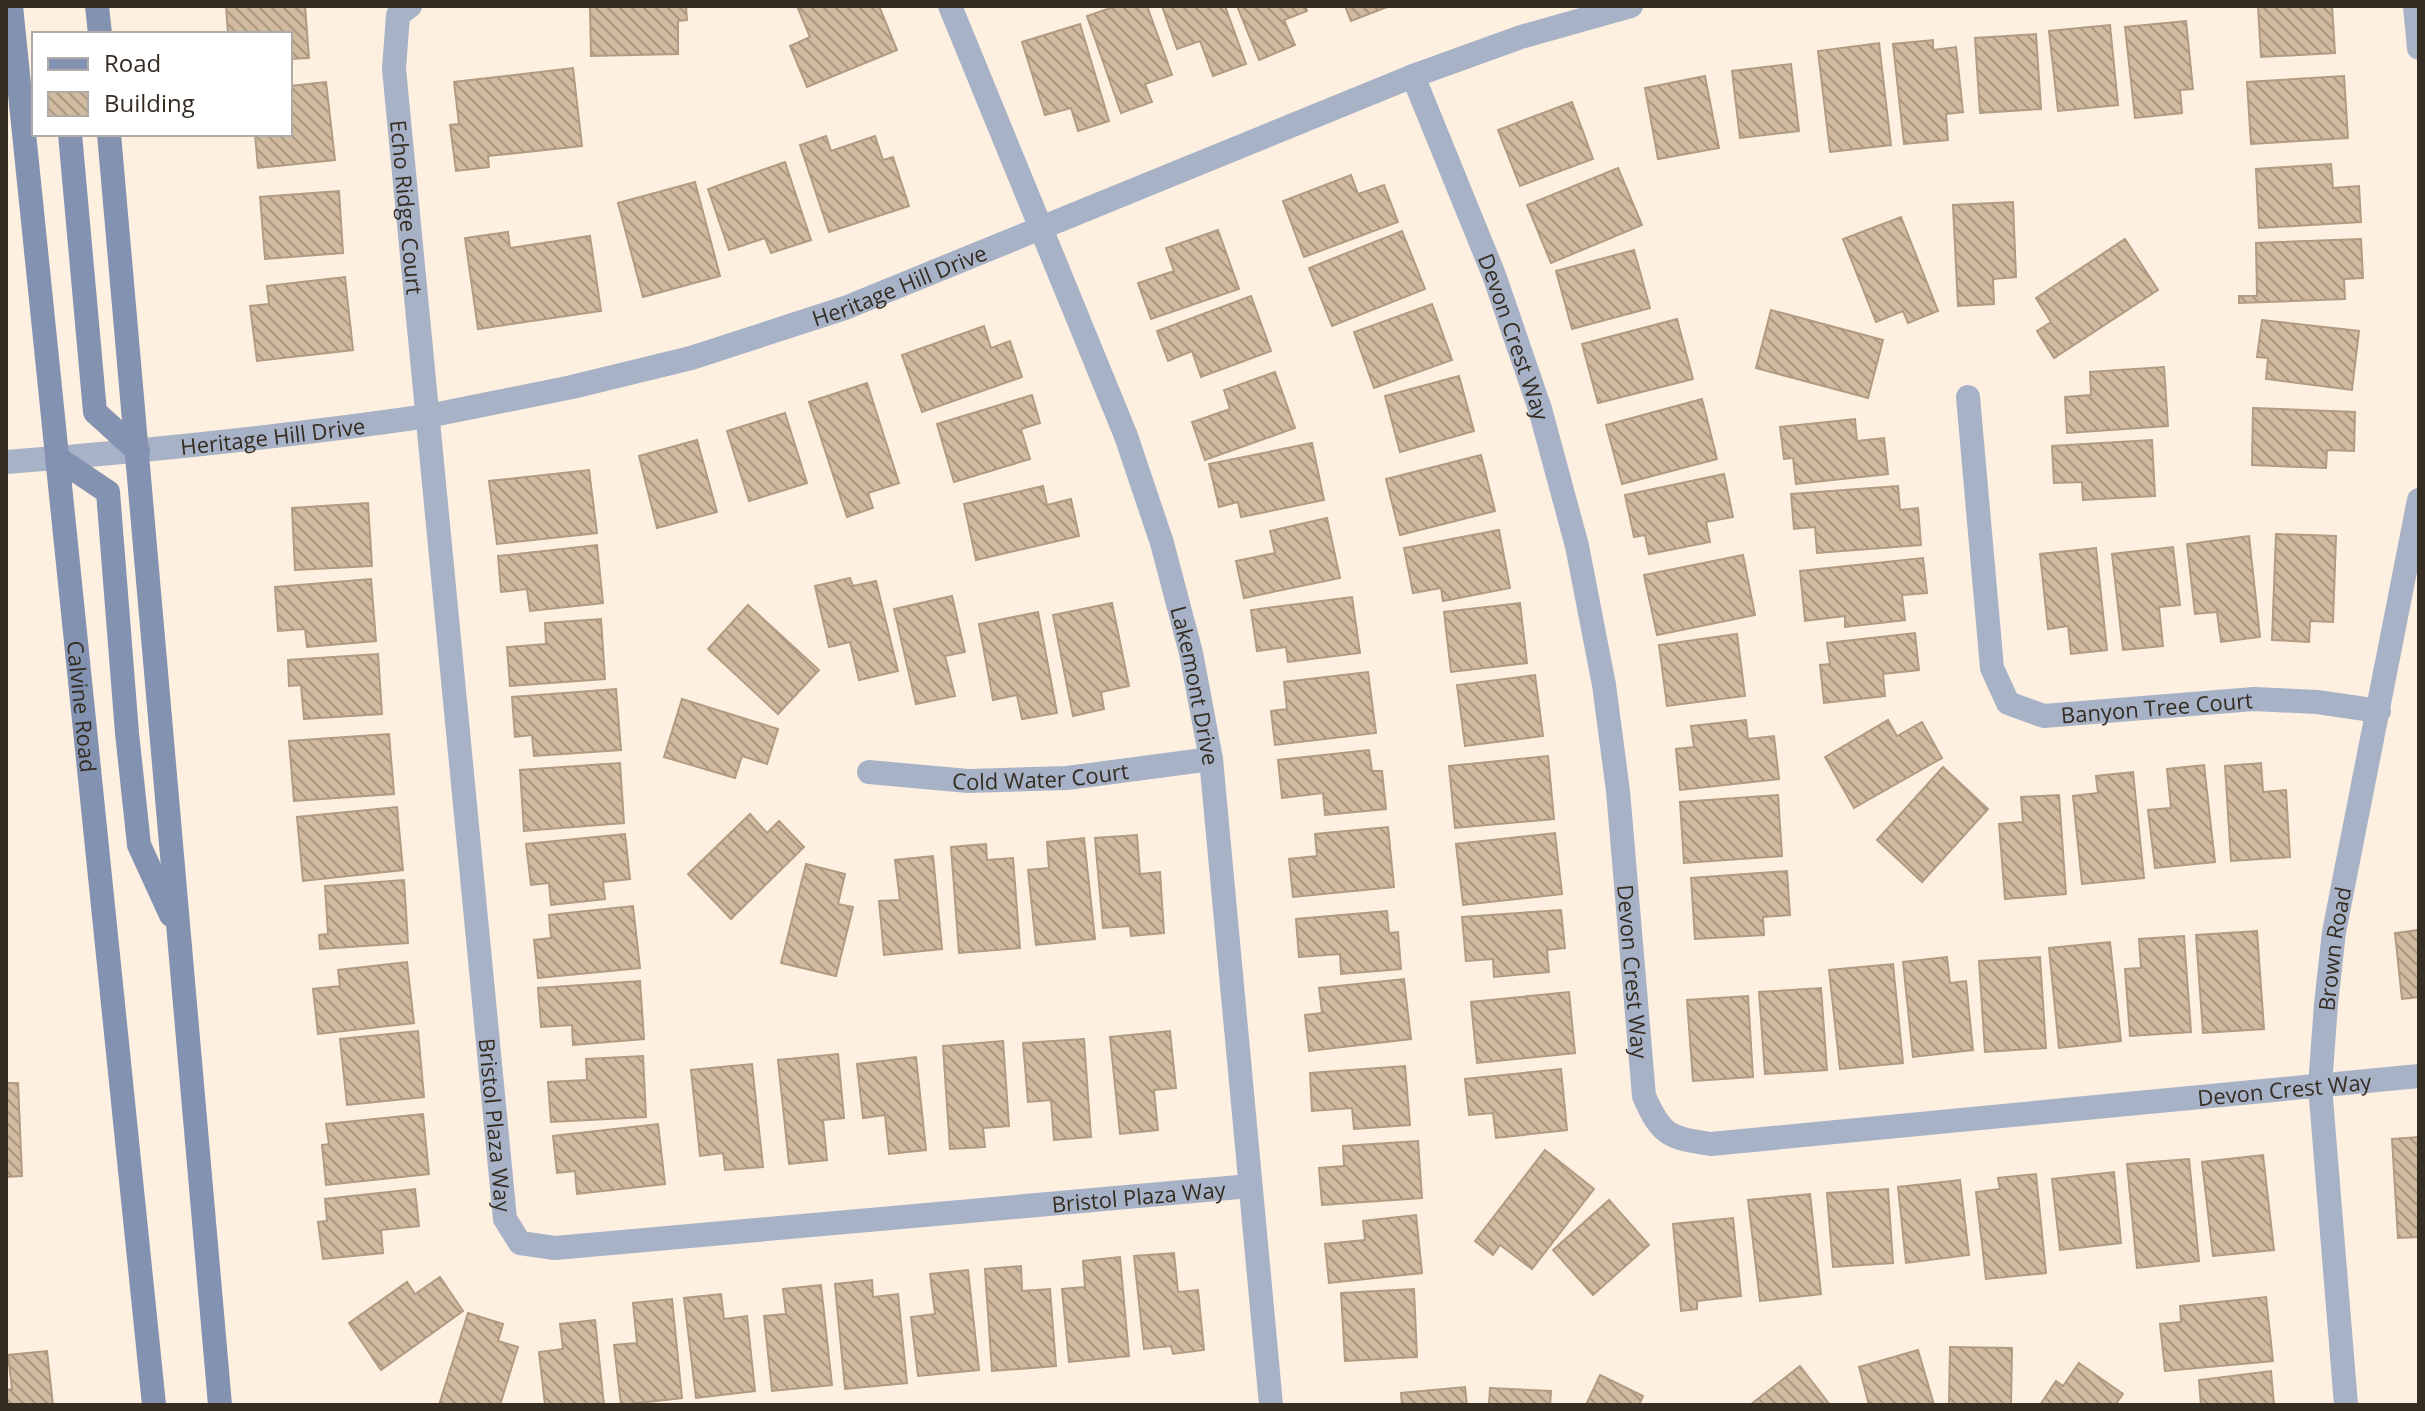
<svg xmlns="http://www.w3.org/2000/svg" width="2425" height="1411" font-family="'Open Sans',sans-serif">
<defs>
<pattern id="building-back-hatch" width="6" height="6" patternUnits="userSpaceOnUse" patternTransform="scale(2)"><rect width="6" height="6" fill="#d0baa0"/><path d="M-1 5l2 2M0 0l6 6M5-1l2 2" fill="none" stroke="#aa9782"/></pattern>
</defs>
<rect width="100%" height="100%" fill="#fef0e0"/>
<!-- building -->
<g fill="url(#building-back-hatch)" stroke="#b19b82" stroke-width="2">
<path d="M 226,6 L 305,6 L 309,58 L 290,59 L 290,34 L 228,34 Z"/>
<path d="M 590,6 L 686,6 L 687,20 L 678,21 L 678,54 L 591,56 Z"/>
<path d="M 797,6 L 879,6 L 897,50 L 807,87 L 790,46 L 810,37 Z"/>
<path d="M 1116,6 L 1147,6 L 1172,75 L 1145,84 L 1152,102 L 1121,113 L 1087,16 Z"/>
<path d="M 1162,6 L 1225,6 L 1246,64 L 1213,76 L 1200,41 L 1177,49 Z"/>
<path d="M 1237,6 L 1305,6 L 1307,11 L 1284,20 L 1295,45 L 1259,60 Z"/>
<path d="M 1345,6 L 1387,6 L 1387,7 L 1351,21 Z"/>
<path d="M 2258,6 L 2332,6 L 2335,53 L 2261,57 Z"/>
<path d="M 2186,21 L 2193,89 L 2180,90 L 2182,113 L 2135,118 L 2125,27 Z"/>
<path d="M 1080,24 L 1109,121 L 1078,131 L 1071,108 L 1045,115 L 1022,42 Z"/>
<path d="M 2110,25 L 2118,105 L 2058,111 L 2049,31 Z"/>
<path d="M 2036,34 L 2041,109 L 1980,113 L 1975,38 Z"/>
<path d="M 1933,40 L 1933,50 L 1956,47 L 1963,112 L 1946,114 L 1948,140 L 1904,144 L 1893,44 Z"/>
<path d="M 1879,43 L 1891,145 L 1830,152 L 1818,51 Z"/>
<path d="M 1791,64 L 1799,131 L 1740,138 L 1732,71 Z"/>
<path d="M 573,68 L 582,146 L 488,156 L 489,167 L 456,171 L 450,125 L 459,124 L 454,82 Z"/>
<path d="M 1705,76 L 1719,148 L 1658,159 L 1645,88 Z"/>
<path d="M 2344,76 L 2348,138 L 2251,144 L 2247,82 Z"/>
<path d="M 326,82 L 335,160 L 258,168 L 255,134 L 290,134 L 290,86 Z"/>
<path d="M 1572,102 L 1593,159 L 1520,186 L 1498,130 Z"/>
<path d="M 826,136 L 831,151 L 875,136 L 883,160 L 893,157 L 909,206 L 829,232 L 800,145 Z"/>
<path d="M 785,162 L 811,240 L 771,253 L 765,238 L 729,250 L 708,189 Z"/>
<path d="M 2331,164 L 2333,188 L 2359,186 L 2361,222 L 2259,228 L 2256,169 Z"/>
<path d="M 1618,168 L 1642,225 L 1551,263 L 1527,205 Z"/>
<path d="M 1351,175 L 1358,194 L 1384,185 L 1398,222 L 1304,257 L 1283,201 Z"/>
<path d="M 695,182 L 720,276 L 643,297 L 618,203 Z"/>
<path d="M 339,191 L 343,253 L 265,259 L 260,197 Z"/>
<path d="M 2013,202 L 2016,277 L 1993,279 L 1994,304 L 1958,306 L 1953,205 Z"/>
<path d="M 1901,217 L 1938,311 L 1908,323 L 1903,311 L 1876,322 L 1843,239 Z"/>
<path d="M 1218,230 L 1239,289 L 1151,319 L 1138,283 L 1174,271 L 1166,248 Z"/>
<path d="M 1402,231 L 1425,289 L 1332,326 L 1309,268 Z"/>
<path d="M 508,232 L 510,248 L 590,236 L 601,311 L 478,329 L 465,238 Z"/>
<path d="M 2125,239 L 2158,290 L 2054,358 L 2037,331 L 2051,322 L 2036,298 Z"/>
<path d="M 2361,239 L 2363,278 L 2344,279 L 2345,299 L 2239,303 L 2239,296 L 2257,296 L 2256,243 Z"/>
<path d="M 1634,250 L 1650,308 L 1572,329 L 1556,271 Z"/>
<path d="M 345,277 L 353,350 L 257,361 L 250,306 L 269,304 L 267,286 Z"/>
<path d="M 1251,296 L 1271,351 L 1201,377 L 1192,351 L 1168,361 L 1157,331 Z"/>
<path d="M 1432,304 L 1452,360 L 1374,388 L 1354,332 Z"/>
<path d="M 1771,310 L 1883,340 L 1868,398 L 1756,368 Z"/>
<path d="M 1677,319 L 1693,379 L 1598,403 L 1582,344 Z"/>
<path d="M 2262,320 L 2359,331 L 2352,390 L 2266,379 L 2268,358 L 2257,357 Z"/>
<path d="M 984,326 L 991,348 L 1010,341 L 1022,377 L 922,412 L 902,355 Z"/>
<path d="M 2164,367 L 2168,426 L 2067,433 L 2065,397 L 2091,395 L 2090,372 Z"/>
<path d="M 1275,372 L 1295,428 L 1205,460 L 1192,422 L 1230,409 L 1224,390 Z"/>
<path d="M 1459,376 L 1474,431 L 1400,452 L 1385,396 Z"/>
<path d="M 867,383 L 899,483 L 868,493 L 873,508 L 847,517 L 809,402 Z"/>
<path d="M 1032,395 L 1040,423 L 1021,429 L 1030,459 L 954,482 L 937,424 Z"/>
<path d="M 1702,399 L 1717,459 L 1622,484 L 1606,425 Z"/>
<path d="M 2253,408 L 2355,412 L 2354,451 L 2327,450 L 2326,468 L 2252,465 Z"/>
<path d="M 785,413 L 807,483 L 749,501 L 727,431 Z"/>
<path d="M 1855,419 L 1857,441 L 1884,438 L 1888,474 L 1796,484 L 1793,458 L 1784,459 L 1780,427 Z"/>
<path d="M 697,440 L 717,512 L 657,528 L 639,456 Z"/>
<path d="M 2152,440 L 2155,496 L 2083,500 L 2082,482 L 2054,483 L 2052,446 Z"/>
<path d="M 1312,443 L 1324,500 L 1241,517 L 1238,502 L 1219,507 L 1209,464 Z"/>
<path d="M 1481,455 L 1495,511 L 1400,535 L 1386,479 Z"/>
<path d="M 589,470 L 597,533 L 497,544 L 489,481 Z"/>
<path d="M 1724,474 L 1733,517 L 1706,522 L 1710,542 L 1649,554 L 1645,535 L 1634,537 L 1625,495 Z"/>
<path d="M 1043,486 L 1047,505 L 1071,499 L 1079,536 L 976,560 L 964,504 Z"/>
<path d="M 1898,486 L 1900,510 L 1918,508 L 1921,545 L 1817,553 L 1815,527 L 1794,529 L 1791,494 Z"/>
<path d="M 368,503 L 372,566 L 295,570 L 292,508 Z"/>
<path d="M 1327,518 L 1340,578 L 1244,598 L 1236,561 L 1275,553 L 1270,531 Z"/>
<path d="M 1499,530 L 1510,588 L 1443,601 L 1441,588 L 1413,593 L 1404,548 Z"/>
<path d="M 2276,534 L 2336,536 L 2333,622 L 2310,621 L 2309,642 L 2272,640 Z"/>
<path d="M 2249,536 L 2260,637 L 2221,642 L 2217,612 L 2195,614 L 2187,544 Z"/>
<path d="M 597,545 L 603,603 L 530,611 L 527,589 L 501,592 L 498,556 Z"/>
<path d="M 2173,547 L 2180,605 L 2159,607 L 2163,646 L 2123,650 L 2112,554 Z"/>
<path d="M 2096,548 L 2107,650 L 2071,654 L 2068,626 L 2048,629 L 2040,554 Z"/>
<path d="M 1743,555 L 1755,615 L 1657,635 L 1644,575 Z"/>
<path d="M 1923,558 L 1927,593 L 1902,595 L 1905,620 L 1845,627 L 1845,616 L 1805,621 L 1800,571 Z"/>
<path d="M 850,578 L 853,586 L 876,581 L 898,671 L 859,680 L 850,642 L 829,647 L 815,586 Z"/>
<path d="M 371,579 L 376,641 L 307,647 L 305,629 L 278,631 L 275,587 Z"/>
<path d="M 952,596 L 965,652 L 945,656 L 955,696 L 916,704 L 894,609 Z"/>
<path d="M 1352,597 L 1360,653 L 1288,662 L 1286,647 L 1257,651 L 1251,610 Z"/>
<path d="M 1112,603 L 1129,686 L 1101,692 L 1104,709 L 1073,716 L 1053,615 Z"/>
<path d="M 1520,603 L 1527,663 L 1451,672 L 1444,612 Z"/>
<path d="M 748,605 L 819,670 L 778,714 L 708,649 Z"/>
<path d="M 1038,612 L 1057,713 L 1022,719 L 1017,695 L 993,700 L 979,624 Z"/>
<path d="M 601,619 L 605,679 L 510,686 L 507,647 L 546,644 L 545,623 Z"/>
<path d="M 1915,633 L 1919,670 L 1883,674 L 1885,696 L 1824,703 L 1820,665 L 1830,664 L 1827,643 Z"/>
<path d="M 1737,634 L 1745,696 L 1667,706 L 1659,645 Z"/>
<path d="M 378,654 L 382,714 L 304,719 L 301,685 L 289,686 L 288,660 Z"/>
<path d="M 1368,672 L 1376,733 L 1275,745 L 1271,711 L 1287,709 L 1284,682 Z"/>
<path d="M 1535,675 L 1543,736 L 1465,746 L 1457,685 Z"/>
<path d="M 616,689 L 621,750 L 534,756 L 532,735 L 515,737 L 512,697 Z"/>
<path d="M 682,699 L 778,729 L 767,764 L 742,756 L 735,778 L 664,757 Z"/>
<path d="M 1746,720 L 1748,739 L 1774,736 L 1779,779 L 1680,790 L 1676,749 L 1694,747 L 1691,726 Z"/>
<path d="M 1888,720 L 1897,736 L 1922,722 L 1942,758 L 1854,808 L 1825,757 Z"/>
<path d="M 389,734 L 394,794 L 294,801 L 289,741 Z"/>
<path d="M 1369,750 L 1372,771 L 1382,771 L 1386,809 L 1325,815 L 1323,793 L 1282,798 L 1278,760 Z"/>
<path d="M 1548,756 L 1554,819 L 1455,828 L 1449,766 Z"/>
<path d="M 620,763 L 624,823 L 524,831 L 520,770 Z"/>
<path d="M 2261,763 L 2263,792 L 2286,790 L 2290,857 L 2231,861 L 2225,766 Z"/>
<path d="M 2204,765 L 2215,862 L 2155,868 L 2148,810 L 2171,808 L 2167,769 Z"/>
<path d="M 1943,767 L 1988,809 L 1922,882 L 1877,840 Z"/>
<path d="M 2133,772 L 2144,878 L 2082,884 L 2073,796 L 2098,793 L 2096,776 Z"/>
<path d="M 1778,795 L 1782,856 L 1684,863 L 1680,802 Z"/>
<path d="M 2059,795 L 2066,894 L 2005,899 L 1999,824 L 2023,822 L 2021,797 Z"/>
<path d="M 397,807 L 403,870 L 303,881 L 297,817 Z"/>
<path d="M 750,814 L 767,833 L 779,821 L 804,847 L 731,919 L 688,874 Z"/>
<path d="M 1388,827 L 1394,887 L 1293,897 L 1289,859 L 1317,856 L 1315,834 Z"/>
<path d="M 1555,833 L 1562,894 L 1463,905 L 1456,844 Z"/>
<path d="M 625,834 L 630,879 L 603,882 L 605,899 L 551,905 L 549,883 L 531,885 L 526,844 Z"/>
<path d="M 1137,835 L 1140,874 L 1160,872 L 1164,933 L 1131,936 L 1130,926 L 1103,928 L 1095,838 Z"/>
<path d="M 1084,838 L 1095,939 L 1036,945 L 1028,870 L 1049,868 L 1047,842 Z"/>
<path d="M 986,844 L 987,860 L 1013,858 L 1020,948 L 959,953 L 951,847 Z"/>
<path d="M 933,856 L 942,949 L 884,955 L 879,901 L 900,900 L 895,860 Z"/>
<path d="M 806,864 L 845,874 L 838,904 L 853,907 L 836,976 L 781,963 Z"/>
<path d="M 1787,871 L 1790,915 L 1763,917 L 1764,935 L 1695,939 L 1691,878 Z"/>
<path d="M 404,880 L 408,943 L 320,949 L 319,935 L 328,934 L 325,886 Z"/>
<path d="M 633,906 L 640,968 L 538,978 L 534,940 L 551,938 L 549,915 Z"/>
<path d="M 1561,910 L 1565,948 L 1547,950 L 1549,972 L 1494,977 L 1493,959 L 1466,961 L 1462,917 Z"/>
<path d="M 1387,911 L 1389,933 L 1398,932 L 1401,969 L 1341,974 L 1340,954 L 1299,957 L 1296,919 Z"/>
<path d="M 2419,930 L 2419,997 L 2402,999 L 2395,933 Z"/>
<path d="M 2257,931 L 2264,1029 L 2203,1033 L 2196,935 Z"/>
<path d="M 2184,936 L 2191,1032 L 2130,1036 L 2125,969 L 2141,968 L 2139,939 Z"/>
<path d="M 2110,942 L 2121,1041 L 2059,1048 L 2049,948 Z"/>
<path d="M 1947,957 L 1950,983 L 1966,981 L 1973,1050 L 1913,1057 L 1903,962 Z"/>
<path d="M 2040,957 L 2046,1048 L 1985,1052 L 1979,961 Z"/>
<path d="M 407,962 L 414,1023 L 318,1034 L 313,989 L 340,986 L 338,970 Z"/>
<path d="M 1893,964 L 1903,1063 L 1840,1069 L 1829,970 Z"/>
<path d="M 1404,979 L 1411,1039 L 1309,1051 L 1305,1015 L 1322,1013 L 1319,988 Z"/>
<path d="M 640,981 L 644,1039 L 573,1045 L 572,1025 L 541,1027 L 538,988 Z"/>
<path d="M 1821,988 L 1827,1070 L 1765,1074 L 1759,992 Z"/>
<path d="M 1569,992 L 1575,1053 L 1477,1063 L 1471,1002 Z"/>
<path d="M 1748,996 L 1753,1077 L 1693,1081 L 1687,1000 Z"/>
<path d="M 418,1031 L 424,1097 L 347,1105 L 340,1039 Z"/>
<path d="M 1170,1031 L 1176,1088 L 1154,1090 L 1158,1130 L 1120,1134 L 1110,1037 Z"/>
<path d="M 1084,1039 L 1091,1137 L 1054,1140 L 1051,1100 L 1028,1102 L 1023,1043 Z"/>
<path d="M 1003,1041 L 1009,1126 L 983,1128 L 985,1147 L 950,1149 L 943,1046 Z"/>
<path d="M 838,1054 L 844,1118 L 823,1120 L 827,1160 L 789,1164 L 778,1060 Z"/>
<path d="M 643,1056 L 646,1117 L 551,1122 L 548,1082 L 587,1080 L 586,1059 Z"/>
<path d="M 916,1057 L 926,1150 L 889,1154 L 885,1115 L 863,1118 L 857,1064 Z"/>
<path d="M 752,1064 L 763,1167 L 725,1170 L 723,1153 L 700,1156 L 691,1070 Z"/>
<path d="M 1405,1066 L 1410,1125 L 1354,1129 L 1352,1108 L 1312,1111 L 1310,1073 Z"/>
<path d="M 1561,1069 L 1567,1130 L 1496,1138 L 1493,1113 L 1469,1115 L 1465,1079 Z"/>
<path d="M 6,1083 L 18,1083 L 22,1176 L 6,1177 Z"/>
<path d="M 423,1114 L 429,1174 L 326,1185 L 322,1145 L 329,1144 L 326,1124 Z"/>
<path d="M 658,1124 L 665,1184 L 577,1194 L 575,1171 L 557,1173 L 553,1136 Z"/>
<path d="M 2419,1137 L 2419,1237 L 2398,1238 L 2392,1139 Z"/>
<path d="M 1418,1141 L 1422,1198 L 1322,1205 L 1319,1168 L 1344,1166 L 1343,1146 Z"/>
<path d="M 1545,1150 L 1594,1189 L 1532,1269 L 1500,1245 L 1493,1255 L 1475,1241 Z"/>
<path d="M 2263,1155 L 2274,1250 L 2213,1256 L 2202,1162 Z"/>
<path d="M 2189,1159 L 2199,1261 L 2137,1268 L 2127,1164 Z"/>
<path d="M 2114,1172 L 2121,1243 L 2060,1250 L 2052,1179 Z"/>
<path d="M 2036,1174 L 2046,1273 L 1986,1279 L 1976,1192 L 2000,1189 L 1998,1178 Z"/>
<path d="M 1960,1180 L 1969,1255 L 1906,1263 L 1898,1187 Z"/>
<path d="M 415,1189 L 419,1226 L 381,1230 L 383,1253 L 323,1259 L 318,1222 L 327,1221 L 325,1199 Z"/>
<path d="M 1888,1189 L 1893,1263 L 1833,1267 L 1827,1193 Z"/>
<path d="M 1810,1194 L 1821,1294 L 1760,1301 L 1748,1200 Z"/>
<path d="M 1609,1200 L 1649,1245 L 1593,1295 L 1553,1250 Z"/>
<path d="M 1416,1215 L 1422,1273 L 1329,1283 L 1325,1244 L 1365,1240 L 1363,1221 Z"/>
<path d="M 1733,1218 L 1741,1296 L 1697,1301 L 1697,1309 L 1681,1311 L 1673,1224 Z"/>
<path d="M 1174,1253 L 1178,1292 L 1198,1290 L 1204,1350 L 1173,1354 L 1171,1346 L 1144,1349 L 1134,1256 Z"/>
<path d="M 1120,1257 L 1129,1356 L 1069,1362 L 1062,1289 L 1085,1287 L 1083,1261 Z"/>
<path d="M 1021,1266 L 1022,1291 L 1050,1289 L 1056,1366 L 992,1371 L 985,1269 Z"/>
<path d="M 968,1270 L 979,1370 L 918,1376 L 911,1317 L 935,1314 L 930,1274 Z"/>
<path d="M 440,1277 L 463,1311 L 381,1370 L 349,1323 L 407,1282 L 415,1294 Z"/>
<path d="M 872,1280 L 873,1297 L 898,1294 L 907,1383 L 845,1389 L 835,1284 Z"/>
<path d="M 821,1285 L 832,1385 L 772,1391 L 764,1316 L 786,1314 L 783,1289 Z"/>
<path d="M 1414,1289 L 1417,1357 L 1345,1361 L 1341,1293 Z"/>
<path d="M 721,1294 L 724,1319 L 747,1316 L 755,1391 L 696,1398 L 684,1298 Z"/>
<path d="M 2266,1297 L 2273,1361 L 2165,1371 L 2160,1324 L 2181,1322 L 2180,1306 Z"/>
<path d="M 672,1299 L 682,1398 L 621,1405 L 614,1345 L 637,1343 L 633,1303 Z"/>
<path d="M 468,1313 L 503,1324 L 498,1341 L 518,1347 L 500,1405 L 439,1405 Z"/>
<path d="M 595,1320 L 604,1405 L 545,1405 L 539,1352 L 563,1349 L 560,1324 Z"/>
<path d="M 1950,1347 L 2012,1348 L 2011,1405 L 1949,1405 Z"/>
<path d="M 1918,1350 L 1934,1405 L 1869,1405 L 1859,1367 Z"/>
<path d="M 47,1351 L 53,1405 L 6,1405 L 6,1390 L 12,1389 L 8,1355 Z"/>
<path d="M 2079,1363 L 2123,1394 L 2115,1405 L 2040,1405 L 2056,1381 L 2063,1386 Z"/>
<path d="M 1800,1366 L 1830,1405 L 1750,1405 Z"/>
<path d="M 2271,1371 L 2274,1405 L 2201,1405 L 2199,1380 Z"/>
<path d="M 1600,1375 L 1643,1396 L 1639,1405 L 1586,1405 Z"/>
<path d="M 1465,1387 L 1467,1405 L 1402,1405 L 1401,1393 Z"/>
<path d="M 1490,1388 L 1551,1391 L 1550,1405 L 1489,1405 Z"/>
</g>
<g fill="none" stroke-linecap="round" stroke-linejoin="round">
<!-- minor -->
<g stroke="#a7b2c7" stroke-width="24">
<path id="s1" d="M 410,6 L 398,15 L 394,69 L 505,1219 L 520,1243 L 555,1248 L 1250,1186"/>
<path id="s2" d="M 950,6 L 1126,436 L 1162,543 L 1191,653 L 1211,759 L 1271,1405"/>
<path id="s3" d="M 1413,76 L 1494,275 L 1540,409 L 1577,546 L 1604,685 L 1618,791 L 1644,1096 C 1661,1136 1670,1138 1711,1144 L 2419,1076"/>
<path id="s4" d="M 1968,397 L 1992,668 L 2008,703 L 2044,716 L 2254,699 L 2317,702 L 2379,711"/>
<path id="s5" d="M 6,462 C 147,451 288,436 428,416"/>
<path id="s6" d="M 869,772 L 968,781 L 1067,778 L 1211,759"/>
<path d="M 2320,1086 L 2346,1405"/>
</g>
<!-- tertiary -->
<g stroke="#a7b2c7" stroke-width="24">
<path d="M 2415,6 L 2419,48"/>
<path id="s7" d="M 428,416 L 572,387 L 691,358 L 845,308 L 1413,76 L 1521,37 L 1631,6"/>
<path id="s8" d="M 2320,1086 L 2326,1004 L 2334,932 L 2419,500"/>
</g>
<!-- secondary -->
<g stroke="#8392b1" stroke-width="24">
<path id="s9" d="M 11,6 L 154,1405"/>
<path d="M 97,6 L 100,34"/>
<path d="M 70,134 L 95,412 L 138,451"/>
<path d="M 109,134 L 220,1405"/>
<path d="M 57,458 L 108,492 L 127,733 L 139,845 L 171,915"/>
</g>
</g>
<g text-anchor="middle" dominant-baseline="central" stroke-width="6" stroke-linejoin="round" paint-order="stroke">
<!-- street labels -->
<g font-size="22" fill="#352c22" stroke="#fff">
<text stroke="none"><textPath href="#s1" startOffset="208">Echo Ridge Court</textPath></text>
<text stroke="none"><textPath href="#s7" startOffset="490">Heritage Hill Drive</textPath></text>
<text stroke="none"><textPath href="#s3" startOffset="280">Devon Crest Way</textPath></text>
<text stroke="none"><textPath href="#s5" startOffset="268">Heritage Hill Drive</textPath></text>
<text stroke="none"><textPath href="#s2" startOffset="724">Lakemont Drive</textPath></text>
<text stroke="none"><textPath href="#s9" startOffset="704">Calvine Road</textPath></text>
<text stroke="none"><textPath href="#s4" startOffset="462">Banyon Tree Court</textPath></text>
<text stroke="none"><textPath href="#s6" startOffset="172">Cold Water Court</textPath></text>
<text stroke="none"><textPath href="#s8" startOffset="138">Brown Road</textPath></text>
<text stroke="none"><textPath href="#s3" startOffset="928">Devon Crest Way</textPath></text>
<text stroke="none"><textPath href="#s3" startOffset="1718">Devon Crest Way</textPath></text>
<text stroke="none"><textPath href="#s1" startOffset="1130">Bristol Plaza Way</textPath></text>
<text stroke="none"><textPath href="#s1" startOffset="1874">Bristol Plaza Way</textPath></text>
</g>
</g>
<!-- border -->
<rect width="2425" height="1411" fill="none" stroke="#352c22" stroke-width="16"/>
<!-- legend -->
<rect x="32" y="32" width="260" height="104" fill="#ffffff" stroke="#aeaba7" stroke-width="2"/>
<rect x="48" y="58" width="40" height="12" fill="#8392b1" stroke="#aeaba7" stroke-width="2"/>
<text x="104" y="72" font-size="24" fill="#352c22">Road</text>
<rect x="48" y="92" width="40" height="24" fill="url(#building-back-hatch)" stroke="#aeaba7" stroke-width="2"/>
<text x="104" y="112" font-size="24" fill="#352c22">Building</text>
</svg>
